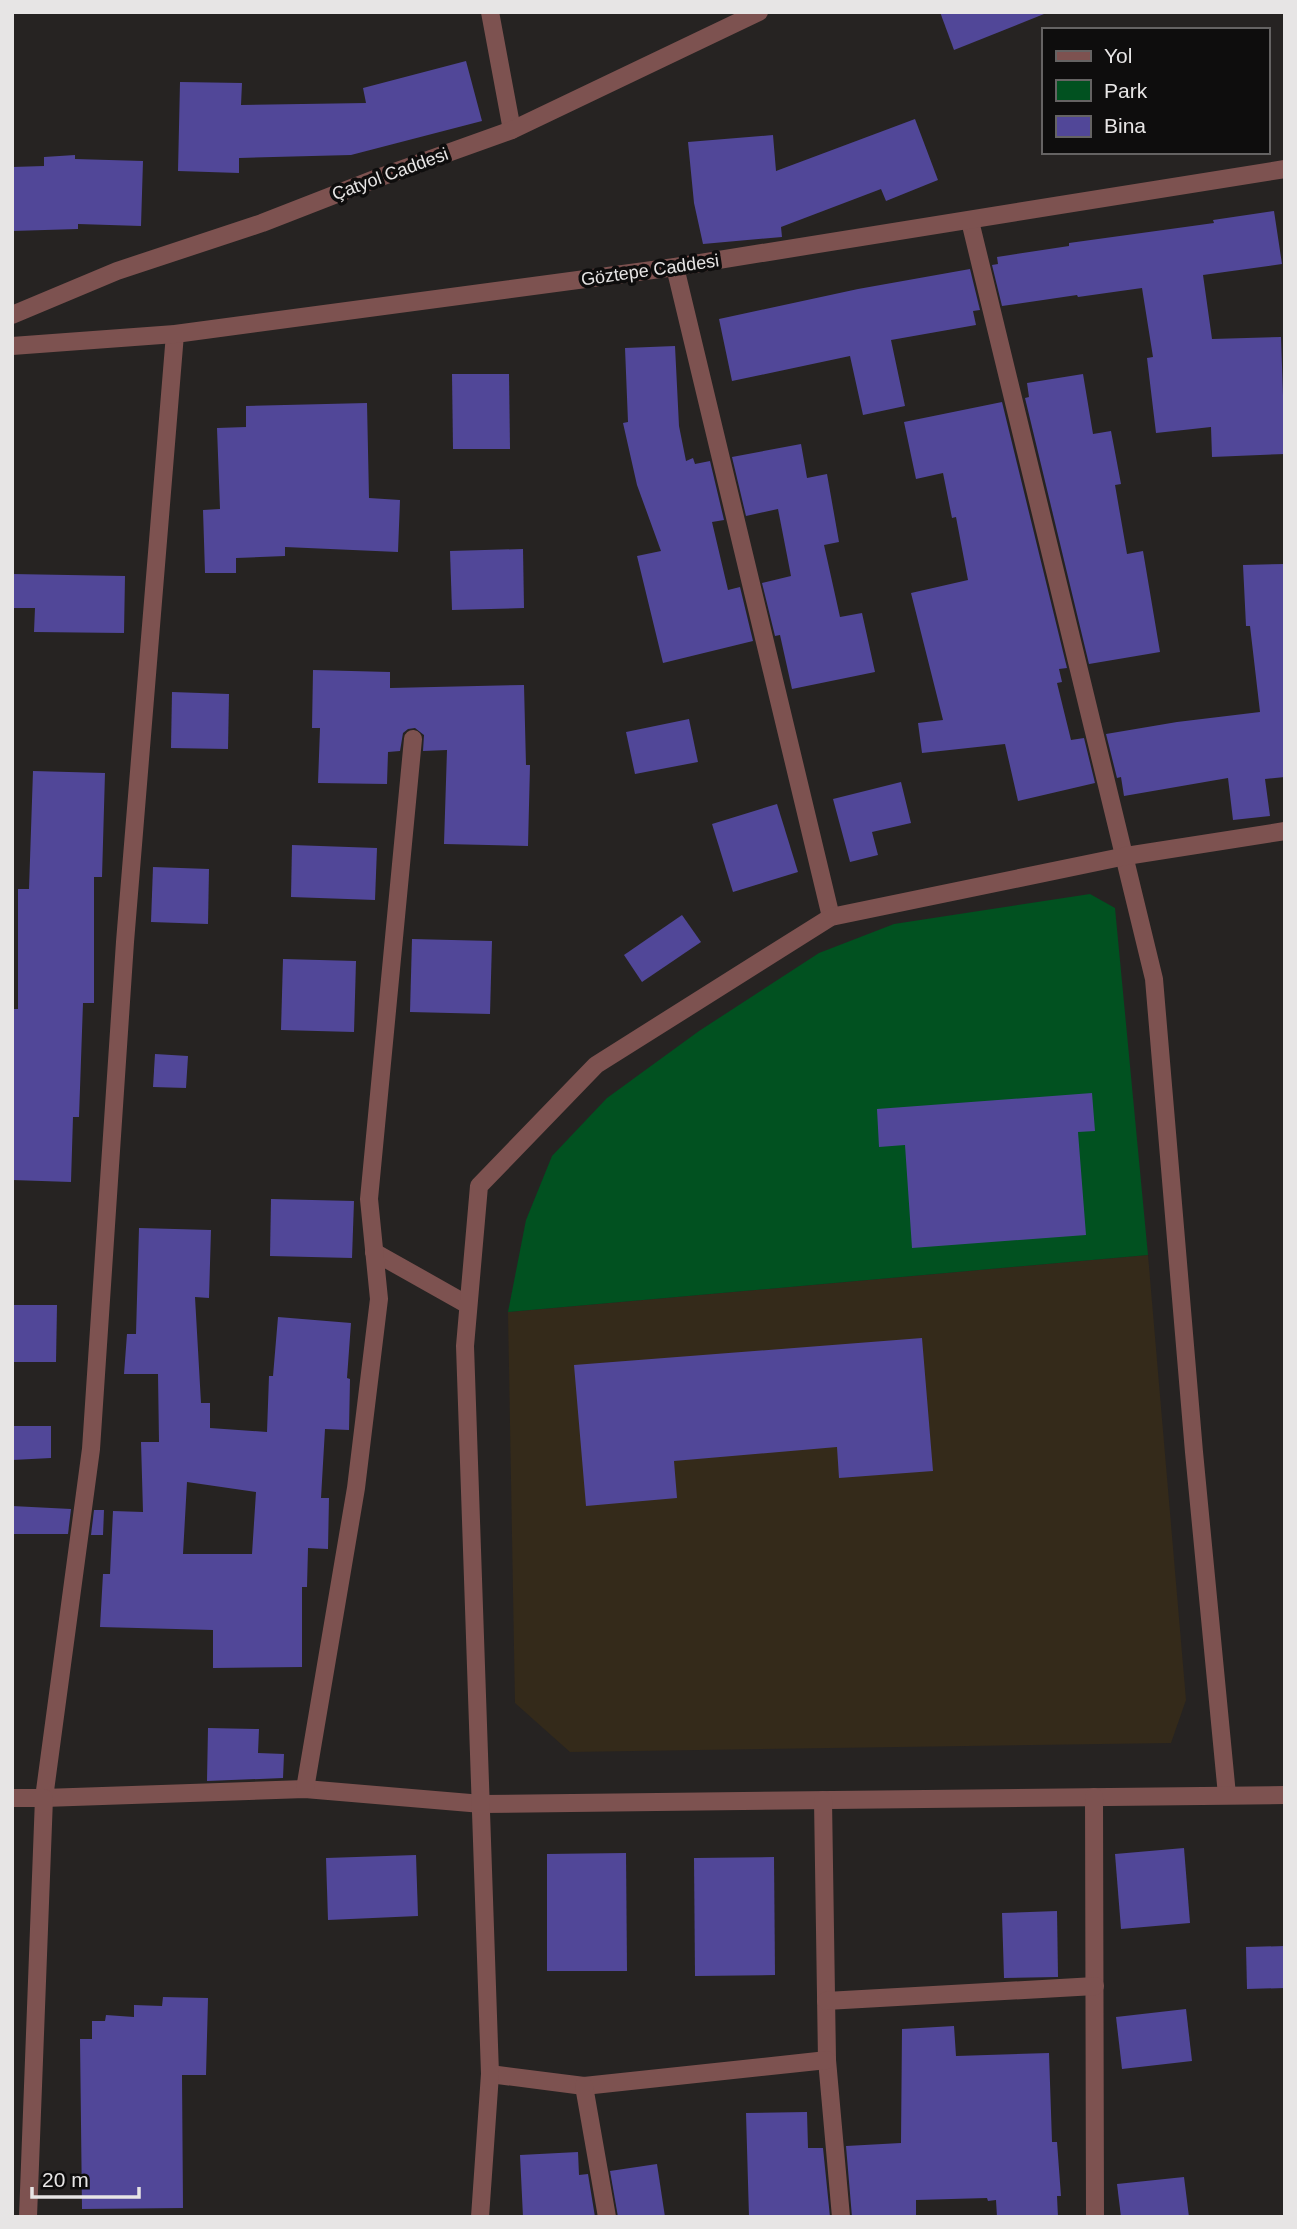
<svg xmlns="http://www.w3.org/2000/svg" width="1297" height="2229" font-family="Arial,sans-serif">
<rect width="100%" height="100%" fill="#262322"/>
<!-- education -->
<path fill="#342a1a" d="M 1148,1255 L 1186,1700 L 1171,1743 L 570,1752 L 515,1703 L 508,1312 Z"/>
<!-- green -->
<path fill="#015120" d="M 1090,894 L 1115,908 L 1148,1255 L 508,1312 L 526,1220 L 552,1156 L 607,1098 L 699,1031 L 819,953 L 894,924 Z"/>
<!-- building -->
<g fill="#514798" fill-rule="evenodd">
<path d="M 940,12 L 1044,12 L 1044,14 L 954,50 Z"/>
<path d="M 466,61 L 482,121 L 351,155 L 239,158 L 239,173 L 178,171 L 180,82 L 242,83 L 241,105 L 366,103 L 363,88 Z"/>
<path d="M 915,119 L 938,180 L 886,201 L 881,189 L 781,227 L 782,237 L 703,244 L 694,203 L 688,142 L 773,135 L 776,171 Z"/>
<path d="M 75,155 L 75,159 L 143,161 L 141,226 L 78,224 L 78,229 L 12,231 L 12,167 L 44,166 L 44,157 Z"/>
<path d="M 1274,211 L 1282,264 L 1203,275 L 1212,339 L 1281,337 L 1285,454 L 1212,457 L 1211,427 L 1156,433 L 1147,358 L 1153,357 L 1142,288 L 1078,297 L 1077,295 L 1002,306 L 992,265 L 998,264 L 997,257 L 1069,246 L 1069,243 L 1214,223 L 1213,220 Z"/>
<path d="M 970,269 L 980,310 L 973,311 L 976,325 L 891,340 L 905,406 L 863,415 L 850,356 L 732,381 L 719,319 L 858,289 Z"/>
<path d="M 675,346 L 679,426 L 686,461 L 693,458 L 695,464 L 710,461 L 724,520 L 712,522 L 728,590 L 740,587 L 753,641 L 663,663 L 637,556 L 661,551 L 637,485 L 623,423 L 628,422 L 625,348 Z"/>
<path d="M 452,374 L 509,374 L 510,449 L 453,449 Z"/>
<path d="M 1083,374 L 1093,434 L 1111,431 L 1121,484 L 1115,485 L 1127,554 L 1143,551 L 1160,652 L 1089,664 L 1025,398 L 1029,397 L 1027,383 Z"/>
<path d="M 1002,402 L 1067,668 L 1059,669 L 1062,682 L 1057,683 L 1071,740 L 1084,738 L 1095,783 L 1018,801 L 1005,744 L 922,753 L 918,723 L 943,720 L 911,593 L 968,580 L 956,517 L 952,518 L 943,473 L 916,479 L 904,422 Z"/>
<path d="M 367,403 L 369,498 L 400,500 L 398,552 L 285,547 L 285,556 L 236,558 L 236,573 L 205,573 L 203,510 L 220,509 L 217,428 L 246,427 L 246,406 Z"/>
<path d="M 801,444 L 807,478 L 827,474 L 839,542 L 824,545 L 840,617 L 862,613 L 875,672 L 792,689 L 780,635 L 775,636 L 762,583 L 791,576 L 778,509 L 746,516 L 732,457 Z"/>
<path d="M 523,549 L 524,608 L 452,610 L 450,551 Z"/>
<path d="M 1285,564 L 1285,777 L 1265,779 L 1270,816 L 1233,820 L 1228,778 L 1124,796 L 1121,777 L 1117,778 L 1106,734 L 1177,722 L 1260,712 L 1250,626 L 1246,626 L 1243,565 Z"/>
<path d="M 12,574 L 125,576 L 124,633 L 34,632 L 35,608 L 12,608 Z"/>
<path d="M 313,670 L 390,672 L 390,688 L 524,685 L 526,765 L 530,765 L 528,846 L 444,844 L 447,750 L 423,751 L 424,735 L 415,728 L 408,729 L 403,733 L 400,751 L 388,752 L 387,784 L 318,783 L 320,728 L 312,728 Z"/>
<path d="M 172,692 L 229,694 L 228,749 L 171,748 Z"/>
<path d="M 689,719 L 698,762 L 635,774 L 626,732 Z"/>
<path d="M 33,771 L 105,773 L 102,877 L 94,877 L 94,1003 L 83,1003 L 79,1117 L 73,1117 L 71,1182 L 12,1180 L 12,1009 L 18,1009 L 18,889 L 29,889 Z"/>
<path d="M 901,782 L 911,823 L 872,832 L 878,855 L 850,862 L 833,799 Z"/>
<path d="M 777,804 L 798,872 L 733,892 L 712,824 Z"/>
<path d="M 292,845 L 377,848 L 375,900 L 291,897 Z"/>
<path d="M 153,867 L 209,869 L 208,924 L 151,922 Z"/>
<path d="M 682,915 L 701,942 L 642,982 L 624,955 Z"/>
<path d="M 412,939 L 492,941 L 490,1014 L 410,1012 Z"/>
<path d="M 283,959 L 356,961 L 354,1032 L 281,1030 Z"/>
<path d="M 155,1054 L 188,1056 L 186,1088 L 153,1087 Z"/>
<path d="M 1092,1093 L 1095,1131 L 1078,1132 L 1086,1235 L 912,1248 L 905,1145 L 879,1147 L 877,1109 Z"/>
<path d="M 271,1199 L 354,1201 L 352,1258 L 270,1256 Z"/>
<path d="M 139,1228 L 211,1230 L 209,1298 L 195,1297 L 201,1403 L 210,1403 L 210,1428 L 267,1432 L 269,1376 L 273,1376 L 278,1317 L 351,1323 L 347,1378 L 350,1379 L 349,1430 L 325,1429 L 321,1498 L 329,1498 L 328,1549 L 308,1548 L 307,1587 L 302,1587 L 302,1667 L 213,1668 L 213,1630 L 100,1627 L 103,1574 L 110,1574 L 113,1511 L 143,1512 L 141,1442 L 159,1442 L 158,1374 L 124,1374 L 127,1334 L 136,1334 ZM 187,1482 L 256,1492 L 252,1554 L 183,1554 Z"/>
<path d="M 12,1305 L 57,1305 L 56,1362 L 12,1362 Z"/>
<path d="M 922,1338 L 933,1471 L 839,1478 L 837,1447 L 674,1461 L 677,1498 L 586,1506 L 574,1365 Z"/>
<path d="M 12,1426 L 51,1426 L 51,1458 L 12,1460 Z"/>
<path d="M 12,1506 L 71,1509 L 68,1534 L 12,1534 Z"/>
<path d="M 94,1510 L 104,1510 L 103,1535 L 91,1535 Z"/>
<path d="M 208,1728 L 259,1729 L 258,1753 L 284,1754 L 283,1778 L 207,1781 Z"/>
<path d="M 1184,1848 L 1190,1923 L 1121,1929 L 1115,1854 Z"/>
<path d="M 626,1853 L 627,1971 L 547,1971 L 547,1854 Z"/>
<path d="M 416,1855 L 418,1916 L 328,1920 L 326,1858 Z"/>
<path d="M 774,1857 L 775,1975 L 695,1976 L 694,1858 Z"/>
<path d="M 1057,1911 L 1058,1977 L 1004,1978 L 1002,1913 Z"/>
<path d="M 1285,1946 L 1285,1988 L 1247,1989 L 1246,1947 Z"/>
<path d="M 163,1997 L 208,1998 L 206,2075 L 182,2075 L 183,2208 L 82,2209 L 80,2039 L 92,2039 L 92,2021 L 105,2021 L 106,2015 L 134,2017 L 134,2005 L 162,2006 Z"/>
<path d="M 1186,2009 L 1192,2061 L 1122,2069 L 1116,2017 Z"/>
<path d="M 954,2026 L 956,2056 L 1049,2053 L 1052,2142 L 1057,2142 L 1061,2196 L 1057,2196 L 1058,2217 L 997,2217 L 996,2200 L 988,2201 L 987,2198 L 916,2200 L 916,2217 L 852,2217 L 846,2146 L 901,2143 L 902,2029 Z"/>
<path d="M 807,2112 L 808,2148 L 823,2148 L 830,2217 L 749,2217 L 746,2113 Z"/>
<path d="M 578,2152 L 579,2175 L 588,2174 L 595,2217 L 523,2217 L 520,2155 Z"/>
<path d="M 657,2164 L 665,2217 L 618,2217 L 610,2171 Z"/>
<path d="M 1184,2177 L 1189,2217 L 1121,2217 L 1117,2184 Z"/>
</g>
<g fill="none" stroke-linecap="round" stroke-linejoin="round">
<!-- minor -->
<g stroke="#7d5250" stroke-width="18">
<path d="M 490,12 L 512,130"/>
<path d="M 970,221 L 1154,979 L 1194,1452 L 1227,1795"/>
<path d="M 675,267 L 831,917"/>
<path d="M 12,315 L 117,271 L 262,223 L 375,179 L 512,130 L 759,12"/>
<path d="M 175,334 L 125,942 L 91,1449 L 44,1798 L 305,1789 L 482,1804 L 1285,1795"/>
<path d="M 12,346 L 175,334 L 675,267 L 1285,169"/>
<path d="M 374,1252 L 468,1305"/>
<path d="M 305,1789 L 356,1488 L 379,1299 L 369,1199 L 413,739"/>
<path d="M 1094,1797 L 1095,2217"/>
<path d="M 12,1798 L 44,1798 L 28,2217"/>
<path d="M 823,1800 L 827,2060 L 841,2217"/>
<path d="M 826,2001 L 1095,1986"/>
<path d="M 490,2074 L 584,2086 L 827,2060"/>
<path d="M 584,2086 L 607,2217"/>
<path d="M 480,2217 L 490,2074 L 465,1346 L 479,1186 L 596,1065 L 831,917 L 1126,856 L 1285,831"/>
</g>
</g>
<g text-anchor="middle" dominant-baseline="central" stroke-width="7" stroke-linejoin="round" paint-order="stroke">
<!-- street labels -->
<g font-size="18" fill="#e7e5e5" stroke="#0e0d0d">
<text transform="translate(390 174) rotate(-20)">Çatyol Caddesi</text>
<text transform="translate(650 270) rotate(-8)">Göztepe Caddesi</text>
</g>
</g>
<!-- border -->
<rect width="1297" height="2229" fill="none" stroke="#e7e5e5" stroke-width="28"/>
<!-- legend -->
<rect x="1042" y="28" width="228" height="126" fill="#0e0d0d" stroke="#656363" stroke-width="2"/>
<rect x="1056" y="51" width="35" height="10" fill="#7d5250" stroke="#656363" stroke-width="2"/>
<text x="1104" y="63" font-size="21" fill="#e7e5e5">Yol</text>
<rect x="1056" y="80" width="35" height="21" fill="#015120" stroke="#656363" stroke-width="2"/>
<text x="1104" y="98" font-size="21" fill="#e7e5e5">Park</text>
<rect x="1056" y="116" width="35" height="21" fill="#514798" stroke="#656363" stroke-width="2"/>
<text x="1104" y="133" font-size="21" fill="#e7e5e5">Bina</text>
<!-- scale -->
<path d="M32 2187v10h107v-10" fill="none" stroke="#e7e5e5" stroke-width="3.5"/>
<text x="42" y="2187" font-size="21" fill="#e7e5e5" stroke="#0e0d0d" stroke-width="5" paint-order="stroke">20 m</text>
</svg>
